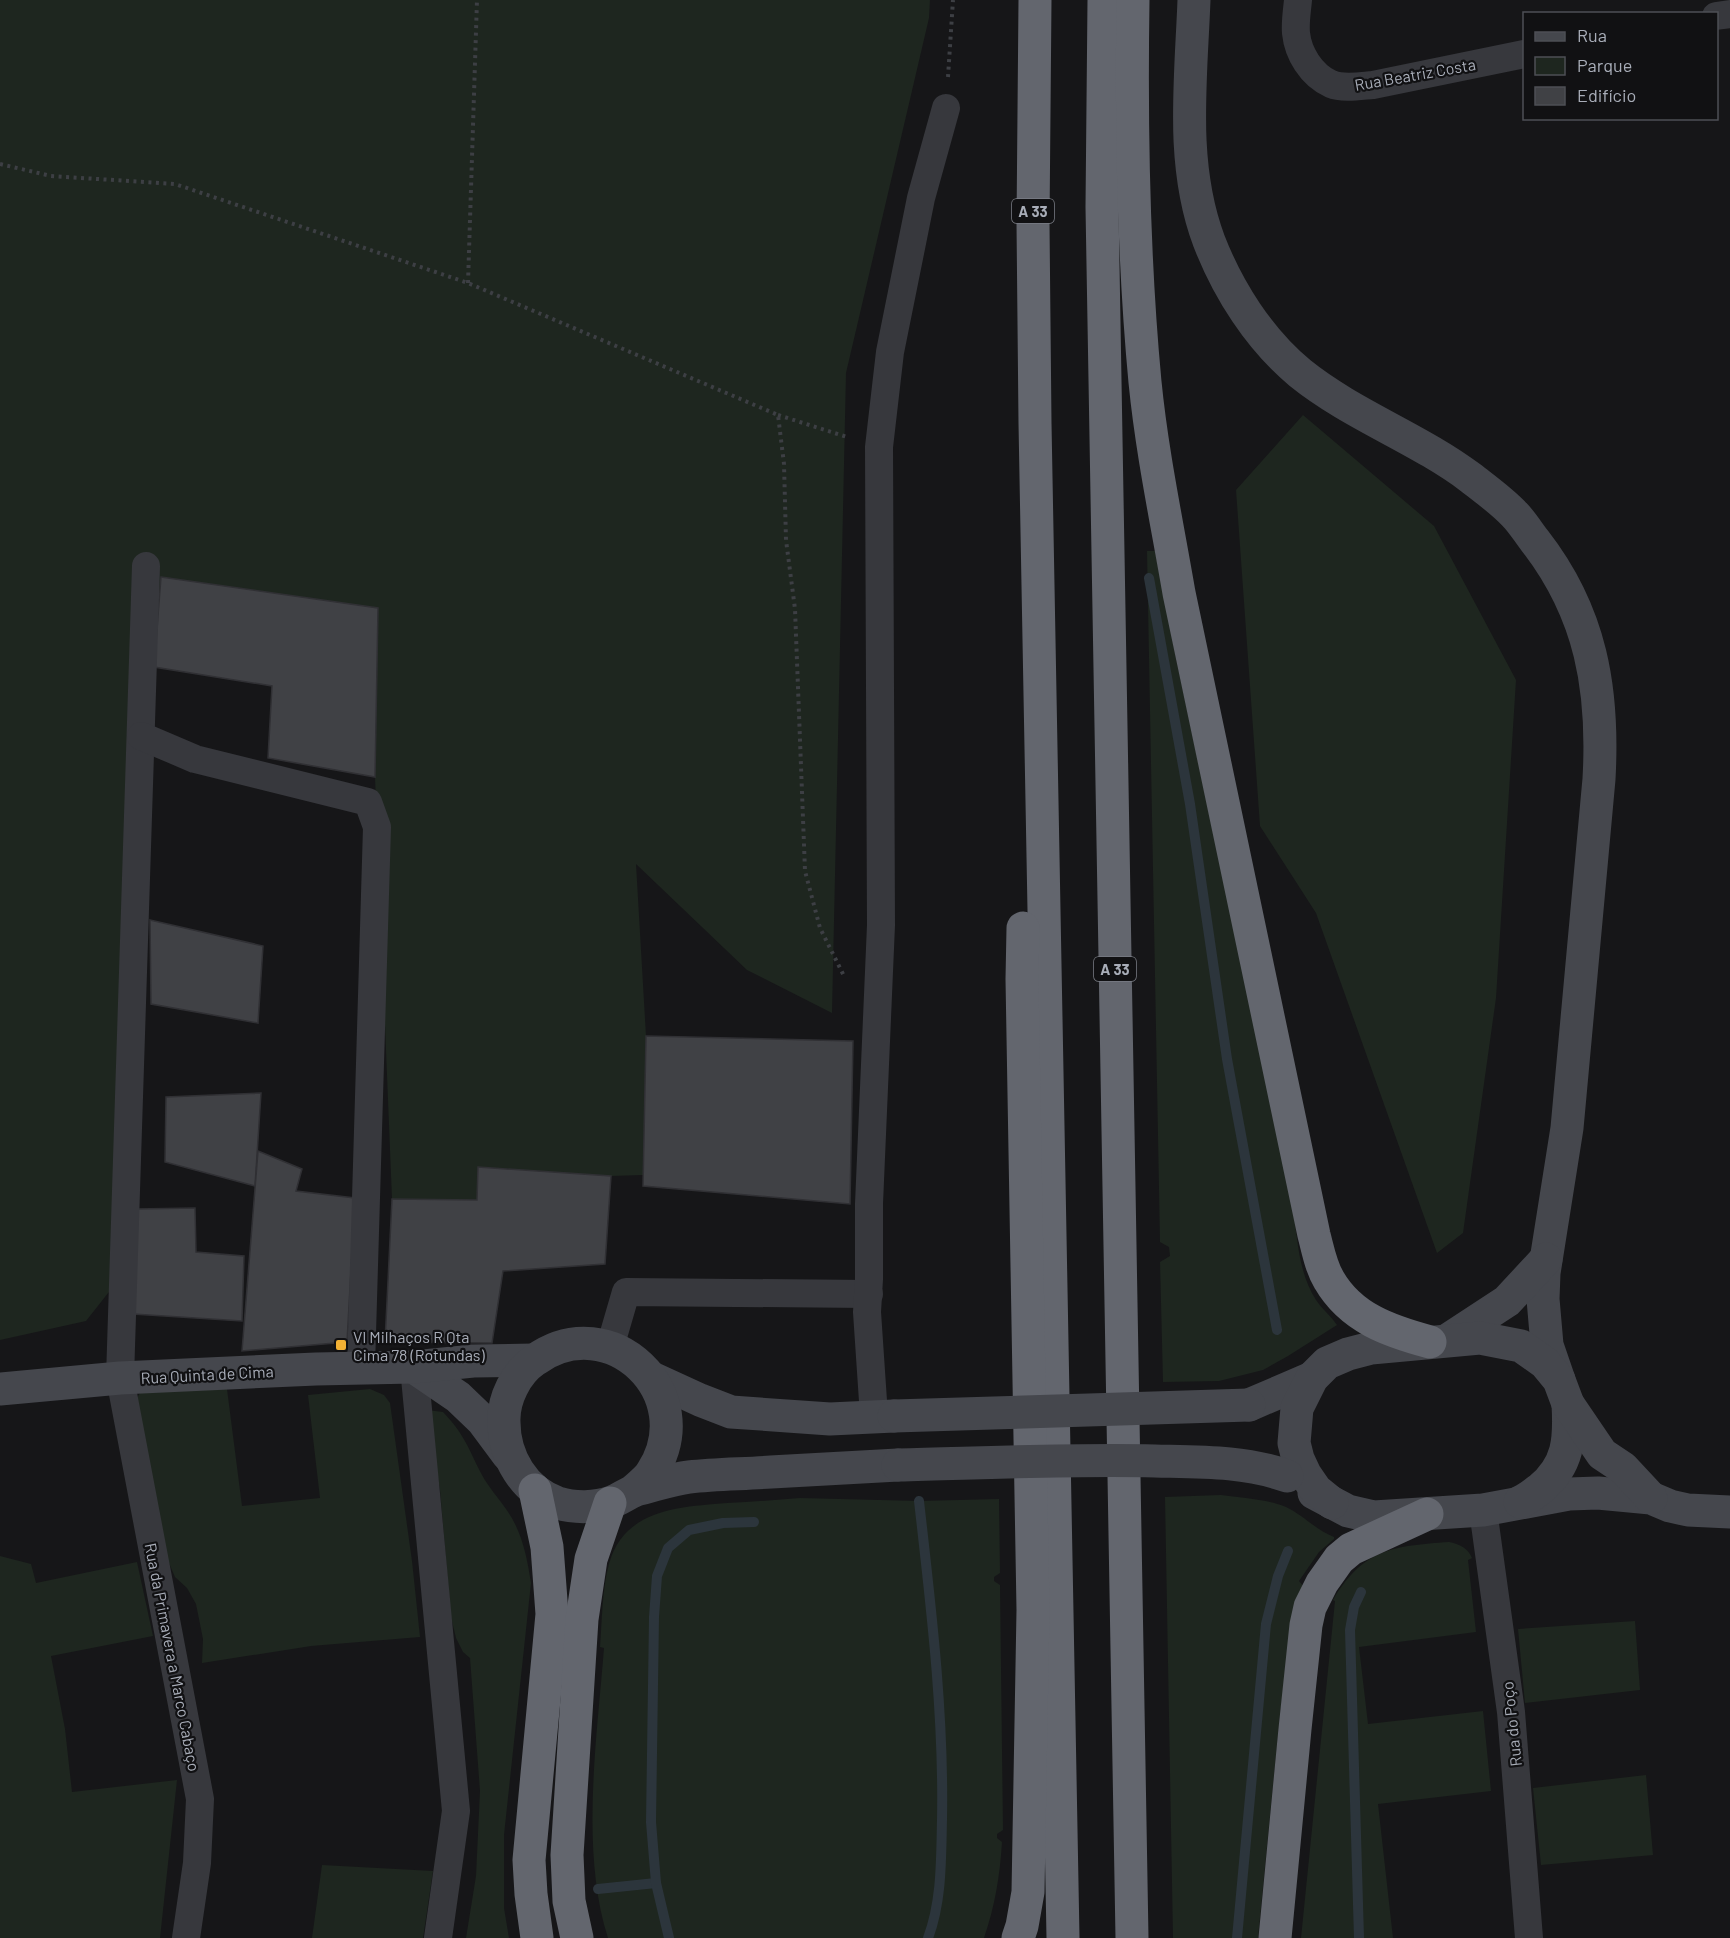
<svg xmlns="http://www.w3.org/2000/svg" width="1730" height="1938" font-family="Barlow,sans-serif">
<rect width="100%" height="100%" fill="#161618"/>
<!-- green -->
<g fill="#1e261f">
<path d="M 0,0 L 930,0 L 929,18 L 846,373 L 832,1013 L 747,970 L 636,864 L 646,1036 L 643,1175 L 611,1176 L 479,1167 L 477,1200 L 392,1199 L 375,777 L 378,608 L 161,577 L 154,667 L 116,1283 L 86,1321 L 0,1340 Z"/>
<path d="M 1303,415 L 1434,526 L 1516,680 L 1496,998 L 1463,1233 L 1437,1253 L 1316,913 L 1260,826 L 1236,490 Z"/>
<path d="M 1147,551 L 1155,551 L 1177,663 L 1292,1202 C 1298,1236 1297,1270 1316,1300 C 1322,1309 1331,1316 1337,1325 L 1288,1356 L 1263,1370 L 1219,1381 L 1163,1382 L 1160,1262 L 1170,1256 L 1169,1247 L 1160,1242 Z"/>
<path d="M 227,1389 L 242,1506 L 320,1498 L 308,1395 L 370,1389 L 384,1395 L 390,1403 L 412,1561 L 420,1637 L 311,1646 L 202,1663 L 203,1639 L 196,1604 L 187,1588 L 175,1577 L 165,1554 L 134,1403 L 140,1393 Z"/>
<path d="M 427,1410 L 443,1412 C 465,1435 468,1448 482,1475 C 489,1488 498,1497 506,1509 C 522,1531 527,1557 531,1583 L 504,1835 L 504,1908 L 509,1938 L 466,1938 L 476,1876 L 480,1791 L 470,1658 L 463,1652 L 456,1638 L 451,1617 L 440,1490 Z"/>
<path d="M 1221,1495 C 1241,1498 1267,1499 1286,1507 C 1303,1515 1316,1530 1334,1537 L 1334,1539 L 1319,1552 L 1299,1581 L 1304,1587 L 1292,1630 L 1280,1714 L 1258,1938 L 1173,1938 L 1165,1497 Z"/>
<path d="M 800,1498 L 919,1501 L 999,1499 L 1000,1573 L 994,1577 L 994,1581 L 1000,1585 L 1003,1830 L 997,1834 L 997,1838 L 1002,1842 C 1000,1875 995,1906 984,1938 L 608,1938 C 580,1851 597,1738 604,1648 L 600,1647 C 602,1622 602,1589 609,1564 C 624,1509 679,1507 727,1503 C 751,1502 776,1500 800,1498 Z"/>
<path d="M 1449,1542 C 1459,1544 1468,1548 1472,1558 L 1468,1560 L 1476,1632 L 1359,1647 L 1368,1724 L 1483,1711 L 1491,1791 L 1378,1804 L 1393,1938 L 1301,1938 L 1335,1601 L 1333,1600 C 1364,1548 1394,1546 1449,1542 Z"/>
<path d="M 0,1556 L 31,1564 L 36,1583 L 137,1562 L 153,1636 L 51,1656 L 65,1729 L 72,1792 L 177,1780 L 160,1938 L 0,1938 Z"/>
<path d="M 1635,1621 L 1640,1690 L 1525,1703 L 1518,1629 Z"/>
<path d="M 1646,1775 L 1653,1855 L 1541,1865 L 1533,1788 Z"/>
<path d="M 322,1865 L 433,1871 L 423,1938 L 312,1938 Z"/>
</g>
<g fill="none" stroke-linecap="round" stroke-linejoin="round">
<!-- stream -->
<g stroke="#2c353c" stroke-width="10">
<path d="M 1149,578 L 1190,804 L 1227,1059 L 1277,1330"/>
<path d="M 919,1501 C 931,1607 944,1713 942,1820 C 941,1859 942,1901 928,1938"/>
<path d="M 598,1889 L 656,1883"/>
<path d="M 669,1938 L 656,1883 L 651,1822 L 654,1617 L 657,1576 L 668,1548 L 689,1530 L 723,1523 L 754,1522"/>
<path d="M 1237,1938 L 1266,1624 L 1278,1576 L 1288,1551"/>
<path d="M 1359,1938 L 1350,1630 L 1354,1607 L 1361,1592"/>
</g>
</g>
<!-- building -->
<g fill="#404145" stroke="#303034" stroke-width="1.5">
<path d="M 161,577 L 378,608 L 375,777 L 268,758 L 272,686 L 154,667 Z"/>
<path d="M 150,920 L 263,946 L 258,1023 L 151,1004 Z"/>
<path d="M 646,1036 L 853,1041 L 850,1204 L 643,1186 Z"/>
<path d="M 261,1093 L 255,1186 L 165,1162 L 166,1097 Z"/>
<path d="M 258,1151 L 302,1169 L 296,1191 L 355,1198 L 347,1342 L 242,1351 Z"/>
<path d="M 478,1167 L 611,1176 L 605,1264 L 503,1271 L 492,1343 L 385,1342 L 392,1199 L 477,1200 Z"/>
<path d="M 195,1208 L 196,1252 L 244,1256 L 242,1321 L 133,1314 L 136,1209 Z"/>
</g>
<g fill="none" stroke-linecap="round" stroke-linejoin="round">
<!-- path -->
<g stroke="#3d3f44" stroke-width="4" stroke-dasharray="3 4.5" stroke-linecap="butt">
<path d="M 948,77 L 953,0"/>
<path d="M 0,164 L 51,176 L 175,184 L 468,283 L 778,415 L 784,464 L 786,540 L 795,609 L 805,871 L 820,928 L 845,978"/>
<path d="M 468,283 L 477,0"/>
<path d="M 778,415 L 847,437"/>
</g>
<!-- street -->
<g stroke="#37383d" stroke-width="28">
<path d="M 1298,0 C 1297,11 1295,22 1296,33 C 1298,53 1311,75 1331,84 C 1343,89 1360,86 1373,85 L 1524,54"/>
<path d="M 1716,16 L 1730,14"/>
<path d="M 146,566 L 120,1378 L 200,1799 L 197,1863 L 186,1938"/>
<path d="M 141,736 L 195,759 L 368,802 L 377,827 L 361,1367"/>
<path d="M 610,1347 L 626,1292 L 869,1294"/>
<path d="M 414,1367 L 456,1811 L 438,1938"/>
<path d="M 874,1416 L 867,1312 L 869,1279 L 869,1204 L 881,925 L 879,447 L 890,352 L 921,198 L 946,108"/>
<path d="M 1483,1510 L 1511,1712 L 1529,1938"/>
</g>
<!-- secondary -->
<g stroke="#45474d" stroke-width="33">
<path d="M 1194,0 C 1191,80 1180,164 1209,241 C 1228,290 1259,339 1300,373 C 1352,415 1418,438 1471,478 C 1485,489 1502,501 1515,515 C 1522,522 1528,532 1535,541 C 1591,613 1604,689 1599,779 L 1567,1128 L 1544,1273 L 1543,1299 L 1547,1345 L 1559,1380"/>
<path d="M 1449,1339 L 1507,1301 L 1546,1259"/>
<path d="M 414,1367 L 458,1397 L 482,1420 L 508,1455"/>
<path d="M 652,1378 L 700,1400 L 731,1412 L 830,1419 L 894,1416"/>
<path d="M 0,1389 L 120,1378 L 316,1369 L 414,1367 L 473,1361 L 534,1360"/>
<path d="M 1249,1405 L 1312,1378"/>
<path d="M 633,1491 C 640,1485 648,1479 652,1472 C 702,1394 610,1306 535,1360 C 516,1373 503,1399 504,1422 C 504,1457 524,1491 558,1503 C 574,1508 596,1508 612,1502 C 620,1499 628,1493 636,1490 C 653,1486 672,1479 689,1477 C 716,1474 744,1474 771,1472 C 813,1470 855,1467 898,1465"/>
<path d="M 1314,1493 L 1348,1511 L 1374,1517 L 1483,1510 L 1569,1494 L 1598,1493 L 1651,1498 L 1670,1506 L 1688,1510 L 1730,1512"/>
<path d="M 1520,1502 C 1528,1499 1533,1494 1540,1489 C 1569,1465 1570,1439 1568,1404"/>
<path d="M 1332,1503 L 1316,1490 L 1305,1474 L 1298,1459 L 1294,1443 L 1297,1408 L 1312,1378 L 1327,1363 L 1348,1354 L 1371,1348 L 1480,1338 L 1521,1346 L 1545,1363 L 1559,1380 L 1568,1404 L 1602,1454 L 1623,1468 L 1651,1498"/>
</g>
<!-- highway -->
<g stroke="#63666e" stroke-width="33">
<path d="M 1035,0 L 1033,223 L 1035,423 L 1063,1938"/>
<path d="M 1104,0 L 1102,207 L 1132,1938"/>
<path d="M 1133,0 C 1131,128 1133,255 1145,382 C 1152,453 1167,523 1179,593 L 1314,1235 C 1318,1250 1321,1267 1329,1280 C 1351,1318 1389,1331 1430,1342"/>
<path d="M 535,1490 L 547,1547 L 552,1614 L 529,1860 L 531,1894 L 537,1938"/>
<path d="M 577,1938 L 569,1901 L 567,1855 L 582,1619 L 591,1559 L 610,1503"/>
<path d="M 1018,1938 L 1022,1926 L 1028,1892 L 1033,1610 L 1022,979 L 1023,928"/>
<path d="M 1275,1938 L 1295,1729 L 1306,1625 L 1310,1607 L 1322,1583 L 1339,1559 L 1351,1549 L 1427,1514"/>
</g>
<!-- secondary-bridge -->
<g stroke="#45474d" stroke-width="33">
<path d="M 894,1416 L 1249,1405"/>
<path d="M 898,1465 C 984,1463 1069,1459 1155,1461 C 1200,1462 1245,1461 1287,1476"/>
</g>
</g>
<!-- markers -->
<rect fill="#f2b134" stroke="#111113" stroke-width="2" x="335" y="1339" width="12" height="12" rx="3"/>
<g text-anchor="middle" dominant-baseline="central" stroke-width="4.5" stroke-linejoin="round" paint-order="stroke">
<!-- shield labels -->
<g fill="#111113" stroke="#7b7e86" stroke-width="1.5">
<rect x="1012" y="199" width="42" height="24" rx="4.5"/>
<rect x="1094" y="957" width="42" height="24" rx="4.5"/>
</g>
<g font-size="15" font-weight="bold" fill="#a8adb8">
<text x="1033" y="211">A 33</text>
<text x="1115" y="969">A 33</text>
</g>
<!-- street labels -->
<g font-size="16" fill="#a8adb8" stroke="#111113">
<text transform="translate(1415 74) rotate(-10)">Rua Beatriz Costa</text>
<text transform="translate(207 1374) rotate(-3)">Rua Quinta de Cima</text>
<text transform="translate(173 1657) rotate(79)">Rua da Primavera a Marco Cabaço</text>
<text transform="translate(1511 1724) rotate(-96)">Rua do Poço</text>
</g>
<!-- poi labels -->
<g font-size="16" fill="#a8adb8" stroke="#111113" text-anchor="start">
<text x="353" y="1336">Vl Milhaços R Qta<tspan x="353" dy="18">Cima 78 (Rotundas)</tspan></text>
</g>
</g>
<!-- legend -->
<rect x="1523" y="12" width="195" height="108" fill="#111113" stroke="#4d4f55" stroke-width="1.5"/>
<rect x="1535" y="32" width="30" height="9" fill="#45474d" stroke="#4d4f55" stroke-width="1.5"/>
<text x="1577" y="42" font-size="18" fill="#a8adb8">Rua</text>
<rect x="1535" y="57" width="30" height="18" fill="#1e261f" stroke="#4d4f55" stroke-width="1.5"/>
<text x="1577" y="72" font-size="18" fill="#a8adb8">Parque</text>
<rect x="1535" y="87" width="30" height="18" fill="#404145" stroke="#4d4f55" stroke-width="1.5"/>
<text x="1577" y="102" font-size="18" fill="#a8adb8">Edifício</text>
</svg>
